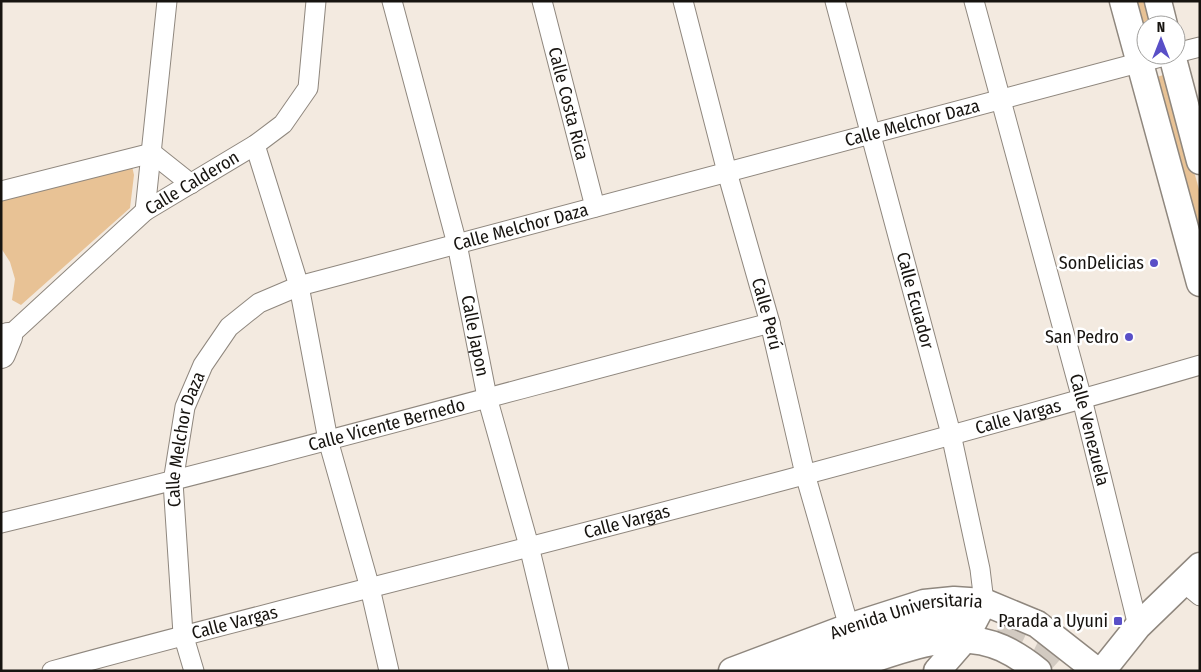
<svg xmlns="http://www.w3.org/2000/svg" width="1201" height="672" font-family="'Fira Sans Condensed',sans-serif">
<rect width="100%" height="100%" fill="#f3eae0"/>
<!-- green -->
<g fill="#e8c295">
<path d="M 1134,1 L 1149,1 L 1156,25 L 1146,25 L 1146,39 Z"/>
<path d="M 1167,74 L 1200,193 L 1200,251 L 1153,78 Z"/>
<path d="M 132,166 L 134,175 L 130,208 L 21,305 L 12,300 L 15,279 L 10,262 L 1,248 L 1,199 Z"/>
</g>
<g fill="none" stroke-linecap="round" stroke-linejoin="round">
<!-- primary-tunnel -->
<path stroke="#d2cac1" stroke-width="28" stroke-dasharray="28 14" stroke-linecap="butt" d="M 957,619 L 1008,631 L 1047,650 L 1070,671"/>
<!-- minor casing -->
<g stroke="#8f877e" stroke-width="21">
<g id="minor">
<path id="s1" d="M 392,1 L 457,244 L 487,397 L 529,546 L 559,671"/>
<path id="s2" d="M 542,1 L 595,207"/>
<path id="s3" d="M 683,1 L 727,172 L 770,323 L 805,474 L 849,627"/>
<path id="s4" d="M 835,1 L 951,434 L 980,569 L 984,602"/>
<path id="s5" d="M 974,1 L 1082,399 L 1138,626"/>
<path d="M 1176,53 L 1200,47"/>
<path d="M 255,145 L 299,286 L 328,440 L 370,588 L 389,671"/>
<path d="M 1,191 L 152,153 L 191,184"/>
<path d="M 145,211 L 167,1"/>
<path id="s6" d="M 1,336 L 8,337 L 145,211 L 255,145 L 283,124 L 308,88 L 316,1"/>
<path id="s7" d="M 1,523 C 259,461 514,390 770,323"/>
<path d="M 1183,582 L 1200,596"/>
<path id="s8" d="M 52,671 C 157,642 263,615 369,588 C 647,517 925,445 1200,365"/>
<path id="s9" d="M 194,671 L 183,634 L 173,482 L 185,407 L 203,365 L 229,327 L 259,303 L 299,286 L 1168,55"/>
</g>
</g>
<!-- secondary casing -->
<g stroke="#8f877e" stroke-width="29">
<g id="secondary">
<path d="M 1123,1 L 1200,283"/>
<path d="M 1158,1 L 1164,25"/>
<path d="M 1172,55 L 1200,161"/>
<path id="s10" d="M 732,671 L 849,627 L 924,603 L 954,600 L 984,602 L 1037,624 L 1097,671"/>
<path d="M 837,671 C 888,656 949,624 1002,648 C 1015,654 1027,662 1038,671"/>
<path d="M 937,671 L 964,640 L 984,602"/>
<path d="M 1102,671 L 1138,626 L 1200,566"/>
</g>
</g>
<!-- primary casing -->
<g stroke="#8f877e" stroke-width="30">
<g id="primary">
<path d="M 1,354 L 8,337"/>
<path d="M 776,671 L 930,625 L 957,619"/>
</g>
</g>
<!-- minor -->
<use href="#minor" stroke="#fff" stroke-width="19"/>
<!-- secondary -->
<use href="#secondary" stroke="#fff" stroke-width="26"/>
<!-- primary -->
<use href="#primary" stroke="#fff" stroke-width="28"/>
</g>
<!-- markers -->
<g fill="#594fc7" stroke="#fff" stroke-width="2">
<circle cx="1154" cy="263" r="5"/>
<circle cx="1129" cy="337" r="5"/>
<rect x="1113" y="616" width="10" height="10" rx="2.5"/>
</g>
<g text-anchor="middle" dominant-baseline="central" stroke-width="5" stroke-linejoin="round" paint-order="stroke">
<!-- street labels -->
<g font-size="18" fill="#171410" stroke="#fff">
<text stroke="none"><textPath href="#s2" startOffset="106">Calle Costa Rica</textPath></text>
<text stroke="none"><textPath href="#s9" startOffset="1075">Calle Melchor Daza</textPath></text>
<text stroke="none"><textPath href="#s6" startOffset="248">Calle Calderon</textPath></text>
<text stroke="none"><textPath href="#s9" startOffset="670">Calle Melchor Daza</textPath></text>
<text stroke="none"><textPath href="#s4" startOffset="310">Calle Ecuador</textPath></text>
<text stroke="none"><textPath href="#s3" startOffset="324">Calle Perú</textPath></text>
<text stroke="none"><textPath href="#s1" startOffset="345">Calle Japon</textPath></text>
<text stroke="none"><textPath href="#s8" startOffset="999">Calle Vargas</textPath></text>
<text stroke="none"><textPath href="#s7" startOffset="398">Calle Vicente Bernedo</textPath></text>
<text stroke="none"><textPath href="#s5" startOffset="444">Calle Venezuela</textPath></text>
<text stroke="none"><textPath href="#s9" startOffset="235">Calle Melchor Daza</textPath></text>
<text stroke="none"><textPath href="#s8" startOffset="594">Calle Vargas</textPath></text>
<text stroke="none"><textPath href="#s10" startOffset="184">Avenida Universitaria</textPath></text>
<text stroke="none"><textPath href="#s8" startOffset="189">Calle Vargas</textPath></text>
</g>
<!-- poi labels -->
<g font-size="18" fill="#171410" stroke="#fff" text-anchor="end">
<text x="1144" y="263">SonDelicias</text>
<text x="1119" y="337">San Pedro</text>
<text x="1108" y="621">Parada a Uyuni</text>
</g>
</g>
<!-- border -->
<rect width="1201" height="672" fill="none" stroke="#171410" stroke-width="5"/>
<!-- north arrow -->
<g transform="translate(1161 40)"><circle r="24" fill="#ffffff" stroke="#a2a19f"/>
<path d="M0-4L9 19L0 12L-9 19Z" fill="#594fc7"/>
<text y="-8" font-size="14" font-weight="bold" text-anchor="middle" fill="#171410">N</text>
</g>
</svg>
